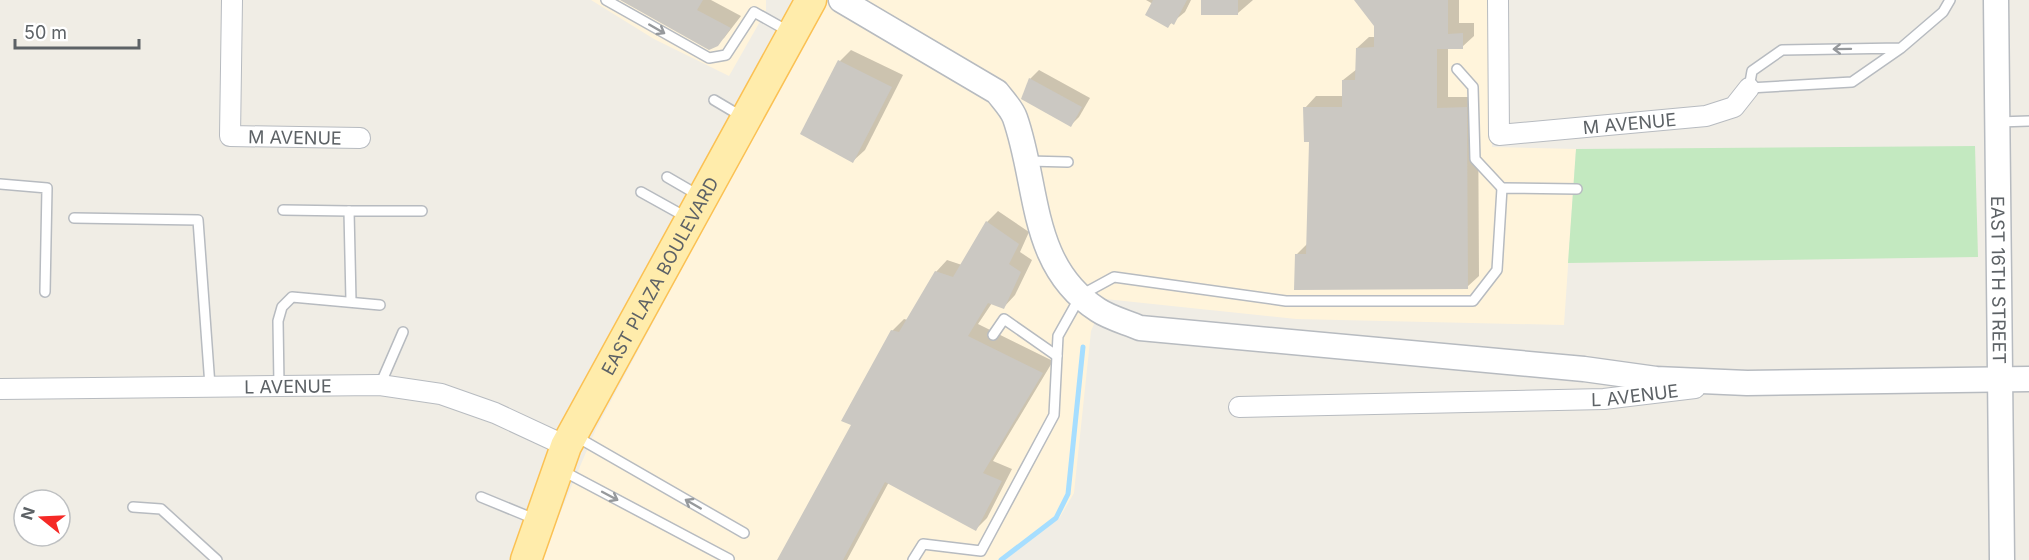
<svg xmlns="http://www.w3.org/2000/svg" width="2029" height="560" font-family="Inter,sans-serif">
<rect width="100%" height="100%" fill="#f0ede5"/>
<!-- commercial -->
<g fill="#fff4db">
<path d="M 591,0 L 766,0 L 766,11 L 729,76 L 654,39 Z"/>
<path d="M 829,0 L 1489,0 L 1492,147 L 1576,149 L 1564,325 L 1296,319 L 1105,299 L 1091,331 L 1074,493 L 1060,517 L 1005,560 L 540,560 L 596,429 L 756,130 Z"/>
</g>
<!-- grass -->
<path fill="#c3e9c0" d="M 1975,146 L 1978,257 L 1568,263 L 1576,149 Z"/>
<!-- shadow -->
<g fill="#0003">
<path d="M 623,0 L 711,0 L 741,16 L 724,38 L 709,48 Z"/>
<path d="M 1146,0 L 1191,0 L 1185,12 L 1168,26 L 1153,4 Z"/>
<path d="M 1202,0 L 1253,0 L 1238,13 Z"/>
<path d="M 1355,0 L 1459,0 L 1459,23 L 1474,23 L 1474,36 L 1462,47 L 1448,47 L 1448,97 L 1478,97 L 1479,276 L 1467,287 L 1297,254 L 1308,243 L 1311,140 L 1305,108 L 1316,96 L 1343,96 L 1343,80 L 1357,69 L 1357,48 L 1369,37 L 1375,37 L 1376,26 Z"/>
<path d="M 851,50 L 903,75 L 865,150 L 853,161 L 840,61 Z"/>
<path d="M 1039,70 L 1090,98 L 1079,117 L 1071,125 L 1023,98 L 1030,79 Z"/>
<path d="M 998,211 L 1029,232 L 1020,252 L 1032,260 L 1015,295 L 1004,307 L 992,303 L 978,324 L 1053,361 L 993,461 L 1012,469 L 987,518 L 976,529 L 889,482 L 847,560 L 779,560 L 853,424 L 892,331 L 904,319 L 908,320 L 936,272 L 947,260 L 962,265 L 987,222 Z"/>
</g>
<g fill="none" stroke-linecap="round" stroke-linejoin="round">
<!-- stream -->
<path stroke="#a6deff" stroke-width="5" d="M 1001,560 L 1056,518 L 1068,494 L 1083,347"/>
</g>
<!-- building -->
<g fill="#cbc8c2">
<path d="M 620,0 L 703,0 L 697,10 L 731,28 L 718,46 L 709,50 Z"/>
<path d="M 1153,0 L 1187,0 L 1174,25 L 1171,23 L 1168,28 L 1145,15 Z"/>
<rect x="1201" y="0" width="37" height="15"/>
<path d="M 1354,0 L 1448,0 L 1448,34 L 1463,33 L 1463,49 L 1437,49 L 1437,108 L 1467,107 L 1468,289 L 1294,290 L 1295,254 L 1306,254 L 1309,142 L 1304,142 L 1303,107 L 1342,107 L 1342,80 L 1355,80 L 1356,48 L 1374,47 L 1374,26 Z"/>
<path d="M 838,60 L 892,87 L 853,163 L 800,134 Z"/>
<path d="M 1029,78 L 1082,107 L 1071,127 L 1021,99 Z"/>
<path d="M 986,221 L 1019,244 L 1009,264 L 1021,272 L 1004,309 L 988,303 L 968,336 L 1043,373 L 983,473 L 1002,481 L 976,531 L 885,482 L 843,560 L 777,560 L 851,425 L 841,421 L 891,330 L 899,332 L 935,271 L 953,277 Z"/>
</g>
<g fill="none" stroke-linecap="round" stroke-linejoin="round">
<!-- service casing -->
<g stroke="#b7bbc0" stroke-width="12">
<g id="service">
<path d="M 606,0 L 709,58 L 726,55 L 754,12 L 788,31"/>
<path d="M 1901,48 L 1782,50 L 1752,71 L 1749,88 L 1852,82 L 1901,48 L 1943,12 L 1950,0"/>
<path d="M 1457,69 L 1473,87 L 1475,159 L 1502,188"/>
<path d="M 714,100 L 741,116"/>
<path d="M 1998,122 L 2029,121"/>
<path d="M 1028,161 L 1068,162"/>
<path d="M 667,177 L 698,195"/>
<path d="M 0,184 L 47,188 L 45,292"/>
<path d="M 641,192 L 686,217"/>
<path d="M 283,210 L 349,211"/>
<path d="M 74,218 L 198,220 L 210,386"/>
<path d="M 351,301 L 349,211 L 422,211"/>
<path d="M 993,335 L 1004,319 L 1057,356"/>
<path d="M 279,385 L 278,321 L 282,307 L 292,297 L 380,305"/>
<path d="M 380,385 L 403,332"/>
<path d="M 577,437 L 744,533"/>
<path d="M 563,471 L 729,559"/>
<path d="M 481,497 L 537,520"/>
<path d="M 133,507 L 161,509 L 217,560"/>
<path d="M 913,560 L 923,544 L 981,551 L 1054,415 L 1058,336 L 1081,295 L 1114,277 L 1286,301 L 1473,301 L 1497,270 L 1502,188 L 1577,189"/>
</g>
</g>
<!-- minor casing -->
<g stroke="#b7bbc0" stroke-width="22">
<g id="minor">
<path id="s1" d="M 232,0 L 230,136 L 360,138"/>
<path id="s2" d="M 1498,0 L 1499,135 L 1706,116 L 1734,107 L 1749,88"/>
<path id="s3" d="M 0,389 L 380,385 L 441,394 L 495,413 L 566,446"/>
<path id="s4" d="M 1239,407 L 1604,399 L 1695,388"/>
</g>
</g>
<!-- tertiary casing -->
<g stroke="#b7bbc0" stroke-width="27">
<g id="tertiary">
<path d="M 841,0 L 997,92 C 1003,100 1012,109 1015,118 C 1039,186 1029,266 1098,310 C 1110,318 1126,322 1140,328 L 1584,369 L 1656,379 L 1747,383 L 2029,379"/>
<path id="s5" d="M 1996,0 L 2002,560"/>
</g>
</g>
<!-- primary casing -->
<g stroke="#fbc153" stroke-width="33">
<g id="primary">
<path id="s6" d="M 526,560 L 566,446 L 811,0"/>
</g>
</g>
<!-- service -->
<use href="#service" stroke="#fff" stroke-width="9"/>
<!-- minor -->
<use href="#minor" stroke="#fff" stroke-width="20"/>
<!-- tertiary -->
<use href="#tertiary" stroke="#fff" stroke-width="24"/>
<!-- primary -->
<use href="#primary" stroke="#ffecab" stroke-width="30"/>
</g>
<!-- one-way arrows -->
<defs><path id="oneway-shaft" d="M-6 0H5M1.5-3L5.5 0L1.5 3" fill="none" stroke-width="1.6" stroke-linecap="round" stroke-linejoin="round" transform="scale(1.5)"/></defs>
<g stroke="#96999c">
<use href="#oneway-shaft" transform="translate(657 29) rotate(30)"/>
<use href="#oneway-shaft" transform="translate(1842 49) rotate(179)"/>
<use href="#oneway-shaft" transform="translate(610 496) rotate(28)"/>
<use href="#oneway-shaft" transform="translate(693 504) rotate(-150)"/>
</g>
<g text-anchor="middle" dominant-baseline="central" stroke-width="5" stroke-linejoin="round" paint-order="stroke">
<!-- street labels -->
<g font-size="18" fill="#5d6266" stroke="#fff">
<text stroke="none"><textPath href="#s2" startOffset="266">M AVENUE</textPath></text>
<text stroke="none"><textPath href="#s1" startOffset="201">M AVENUE</textPath></text>
<text stroke="none"><textPath href="#s6" startOffset="315">EAST PLAZA BOULEVARD</textPath></text>
<text stroke="none"><textPath href="#s5" startOffset="280">EAST 16TH STREET</textPath></text>
<text stroke="none"><textPath href="#s3" startOffset="288">L AVENUE</textPath></text>
<text stroke="none"><textPath href="#s4" startOffset="396">L AVENUE</textPath></text>
</g>
</g>
<!-- north arrow -->
<g transform="translate(42 518) rotate(288)"><circle r="28" fill="#ffffff" stroke="#bec0c2" stroke-width="1.5"/>
<path d="M0-4.5L10 22L0 15L-10 22Z" fill="#f52926"/>
<text y="-9" font-size="16" font-weight="bold" text-anchor="middle" fill="#5d6266">N</text>
</g>
<!-- scale -->
<path d="M15 39v9h124v-9" fill="none" stroke="#5d6266" stroke-width="3"/>
<text x="24" y="39" font-size="18" fill="#5d6266" stroke="#ffffff" stroke-width="4.5" paint-order="stroke">50 m</text>
</svg>
